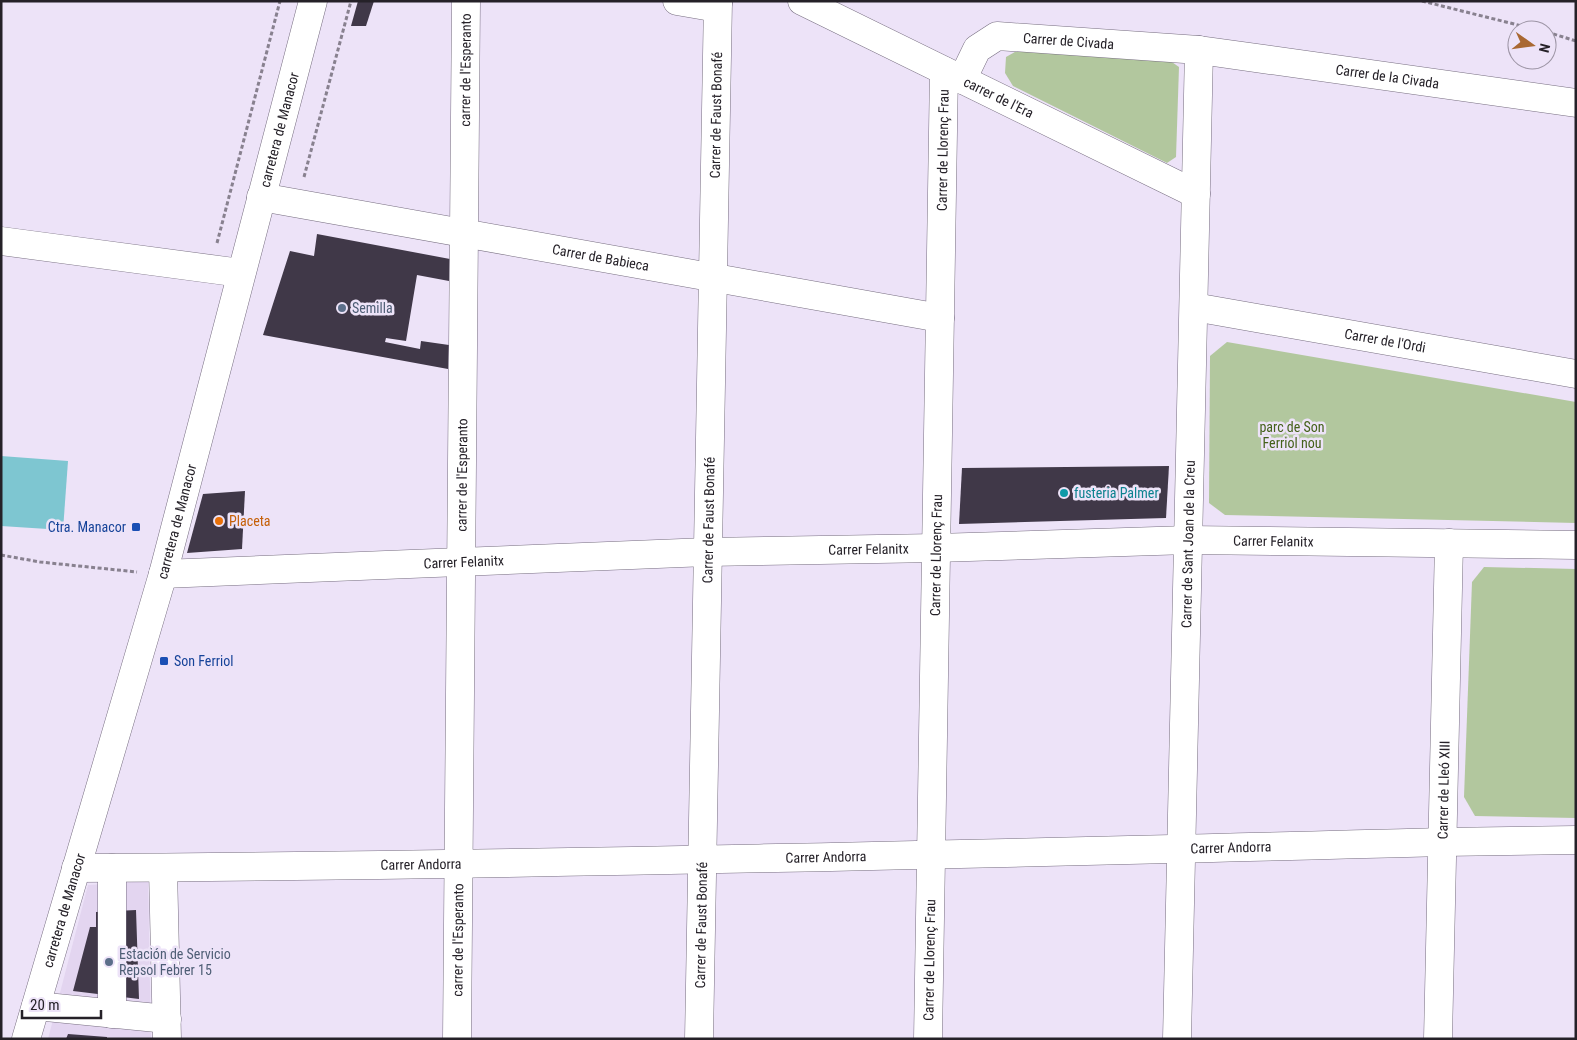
<svg xmlns="http://www.w3.org/2000/svg" width="1577" height="1040" font-family="'Roboto Condensed',sans-serif">
<rect width="100%" height="100%" fill="#ede3f8"/>
<!-- built -->
<path fill="#e3d5f0" d="M 148,881 L 151,1039 L 48,1039 L 88,885 Z"/>
<!-- green -->
<g fill="#b2c79e">
<path d="M 1020,49 L 1166,58 L 1179,67 L 1176,157 L 1167,163 L 1013,86 L 1005,73 L 1006,57 Z"/>
<path d="M 1227,342 L 1576,402 L 1576,523 L 1225,515 L 1209,503 L 1210,356 Z"/>
<path d="M 1484,567 L 1576,569 L 1576,818 L 1475,816 L 1464,797 L 1472,582 Z"/>
</g>
<!-- water -->
<path fill="#7ec6d1" d="M 1,456 L 68,461 L 63,530 L 1,526 Z"/>
<!-- building -->
<g fill="#403848">
<path d="M 358,1 L 374,1 L 366,26 L 351,26 Z"/>
<path d="M 317,234 L 450,259 L 449,281 L 417,275 L 406,341 L 386,338 L 385,342 L 420,349 L 421,341 L 449,345 L 448,369 L 263,335 L 290,251 L 314,256 Z"/>
<path d="M 1169,466 L 1166,518 L 959,524 L 962,468 Z"/>
<path d="M 245,491 L 242,549 L 187,553 L 203,494 Z"/>
<path d="M 136,910 L 139,999 L 73,991 L 90,927 L 96,927 L 96,912 Z"/>
<path d="M 68,1034 L 107,1037 L 107,1039 L 66,1039 Z"/>
</g>
<g fill="none" stroke-linecap="round" stroke-linejoin="round">
<!-- minor casing -->
<g stroke="#776e80" stroke-width="29">
<g id="minor">
<path d="M 677,1 L 706,6 L 718,3"/>
<path id="s1" d="M 802,1 L 1196,194"/>
<path id="s2" d="M 962,80 L 977,49 L 997,36 L 1199,50 L 1576,103"/>
<path id="s3" d="M 261,197 L 940,318"/>
<path d="M 1,241 L 241,273"/>
<path id="s4" d="M 1194,307 L 1576,374"/>
<path id="s5" d="M 163,574 L 707,552 L 936,548 L 1188,540 L 1576,545"/>
<path id="s6" d="M 76,868 C 531,865 987,854 1443,842 L 1576,840"/>
<path d="M 112,868 L 112,1014"/>
<path d="M 163,869 L 167,1039"/>
<path d="M 36,1006 L 167,1019"/>
<path id="s7" d="M 457,1039 L 466,1"/>
<path id="s8" d="M 699,1039 L 718,1"/>
<path id="s9" d="M 928,1039 L 944,71"/>
<path id="s10" d="M 1177,1039 L 1199,50"/>
<path id="s11" d="M 1438,1039 L 1449,543"/>
</g>
</g>
<!-- major casing -->
<g stroke="#776e80" stroke-width="29">
<g id="major">
<path id="s12" d="M 26,1039 L 163,574 L 313,1"/>
</g>
</g>
<!-- path -->
<g stroke="#88818f" stroke-width="3" stroke-dasharray="4 2.5" stroke-linecap="butt">
<path d="M 1422,1 L 1538,30"/>
<path d="M 1547,32 L 1576,41"/>
<path d="M 304,177 L 351,1"/>
<path d="M 217,243 L 280,1"/>
<path d="M 1,555 L 40,562 L 137,572"/>
</g>
<!-- minor -->
<use href="#minor" stroke="#fff" stroke-width="28"/>
<!-- major -->
<use href="#major" stroke="#fff" stroke-width="28"/>
</g>
<!-- markers -->
<g fill="#5c6f8a" stroke="#ede3f8" stroke-width="2">
<circle cx="342" cy="308" r="5"/>
<circle cx="109" cy="962" r="5"/>
</g>
<circle fill="#0f9aa8" stroke="#ede3f8" stroke-width="2" cx="1064" cy="493" r="5"/>
<circle fill="#e8710a" stroke="#ede3f8" stroke-width="2" cx="219" cy="521" r="5"/>
<g fill="#1a4fb4" stroke="#ede3f8" stroke-width="2">
<rect x="131" y="522" width="10" height="10" rx="2.5"/>
<rect x="159" y="656" width="10" height="10" rx="2.5"/>
</g>
<g text-anchor="middle" dominant-baseline="central" stroke-width="5" stroke-linejoin="round" paint-order="stroke">
<!-- street labels -->
<g font-size="14" fill="#252128" stroke="#ede3f8">
<text stroke="none"><textPath href="#s2" startOffset="130">Carrer de Civada</textPath></text>
<text stroke="none"><textPath href="#s7" startOffset="969">carrer de l'Esperanto</textPath></text>
<text stroke="none"><textPath href="#s2" startOffset="451">Carrer de la Civada</textPath></text>
<text stroke="none"><textPath href="#s1" startOffset="219">carrer de l'Era</textPath></text>
<text stroke="none"><textPath href="#s8" startOffset="924">Carrer de Faust Bonafé</textPath></text>
<text stroke="none"><textPath href="#s12" startOffset="944">carretera de Manacor</textPath></text>
<text stroke="none"><textPath href="#s9" startOffset="889">Carrer de Llorenç Frau</textPath></text>
<text stroke="none"><textPath href="#s3" startOffset="345">Carrer de Babieca</textPath></text>
<text stroke="none"><textPath href="#s4" startOffset="194">Carrer de l'Ordi</textPath></text>
<text stroke="none"><textPath href="#s7" startOffset="564">carrer de l'Esperanto</textPath></text>
<text stroke="none"><textPath href="#s8" startOffset="519">Carrer de Faust Bonafé</textPath></text>
<text stroke="none"><textPath href="#s12" startOffset="539">carretera de Manacor</textPath></text>
<text stroke="none"><textPath href="#s5" startOffset="1111">Carrer Felanitx</textPath></text>
<text stroke="none"><textPath href="#s10" startOffset="495">Carrer de Sant Joan de la Creu</textPath></text>
<text stroke="none"><textPath href="#s5" startOffset="706">Carrer Felanitx</textPath></text>
<text stroke="none"><textPath href="#s9" startOffset="484">Carrer de Llorenç Frau</textPath></text>
<text stroke="none"><textPath href="#s5" startOffset="301">Carrer Felanitx</textPath></text>
<text stroke="none"><textPath href="#s11" startOffset="249">Carrer de Lleó XIII</textPath></text>
<text stroke="none"><textPath href="#s6" startOffset="1155">Carrer Andorra</textPath></text>
<text stroke="none"><textPath href="#s6" startOffset="750">Carrer Andorra</textPath></text>
<text stroke="none"><textPath href="#s6" startOffset="345">Carrer Andorra</textPath></text>
<text stroke="none"><textPath href="#s12" startOffset="134">carretera de Manacor</textPath></text>
<text stroke="none"><textPath href="#s8" startOffset="114">Carrer de Faust Bonafé</textPath></text>
<text stroke="none"><textPath href="#s7" startOffset="99">carrer de l'Esperanto</textPath></text>
<text stroke="none"><textPath href="#s9" startOffset="79">Carrer de Llorenç Frau</textPath></text>
</g>
<!-- service labels -->
<g font-size="14" fill="#4e5e75" stroke="#ede3f8" text-anchor="start">
<text x="352" y="308">Semilla</text>
<text x="119" y="954">Estación de Servicio<tspan x="119" dy="16">Repsol Febrer 15</tspan></text>
</g>
<!-- park labels -->
<g font-size="14" fill="#44611a" stroke="#ede3f8">
<text x="1292" y="427">parc de Son<tspan x="1292" dy="16">Ferriol nou</tspan></text>
</g>
<!-- culture labels -->
<g font-size="14" fill="#0d838f" stroke="#ede3f8" text-anchor="start">
<text x="1074" y="493">fusteria Palmer</text>
</g>
<!-- food labels -->
<g font-size="14" fill="#c56008" stroke="#ede3f8" text-anchor="start">
<text x="229" y="521">Placeta</text>
</g>
<!-- transit labels -->
<g font-size="14" fill="#164399" stroke="#ede3f8" text-anchor="end">
<text x="126" y="527">Ctra. Manacor</text>
<text x="174" y="661" text-anchor="start">Son Ferriol</text>
</g>
</g>
<!-- border -->
<rect width="1577" height="1040" fill="none" stroke="#252128" stroke-width="5"/>
<!-- north arrow -->
<g transform="translate(1532 45) rotate(104)"><circle r="24" fill="#ede3f8" stroke="#9d95a5"/>
<path d="M0-4L9 19L0 12L-9 19Z" fill="#a96832"/>
<text y="-8" font-size="14" font-weight="bold" text-anchor="middle" fill="#252128">N</text>
</g>
<!-- scale -->
<path d="M22 1010v8h79v-8" fill="none" stroke="#252128" stroke-width="2.5"/>
<text x="30" y="1010" font-size="15" fill="#252128" stroke="#ede3f8" stroke-width="4" paint-order="stroke">20 m</text>
</svg>
